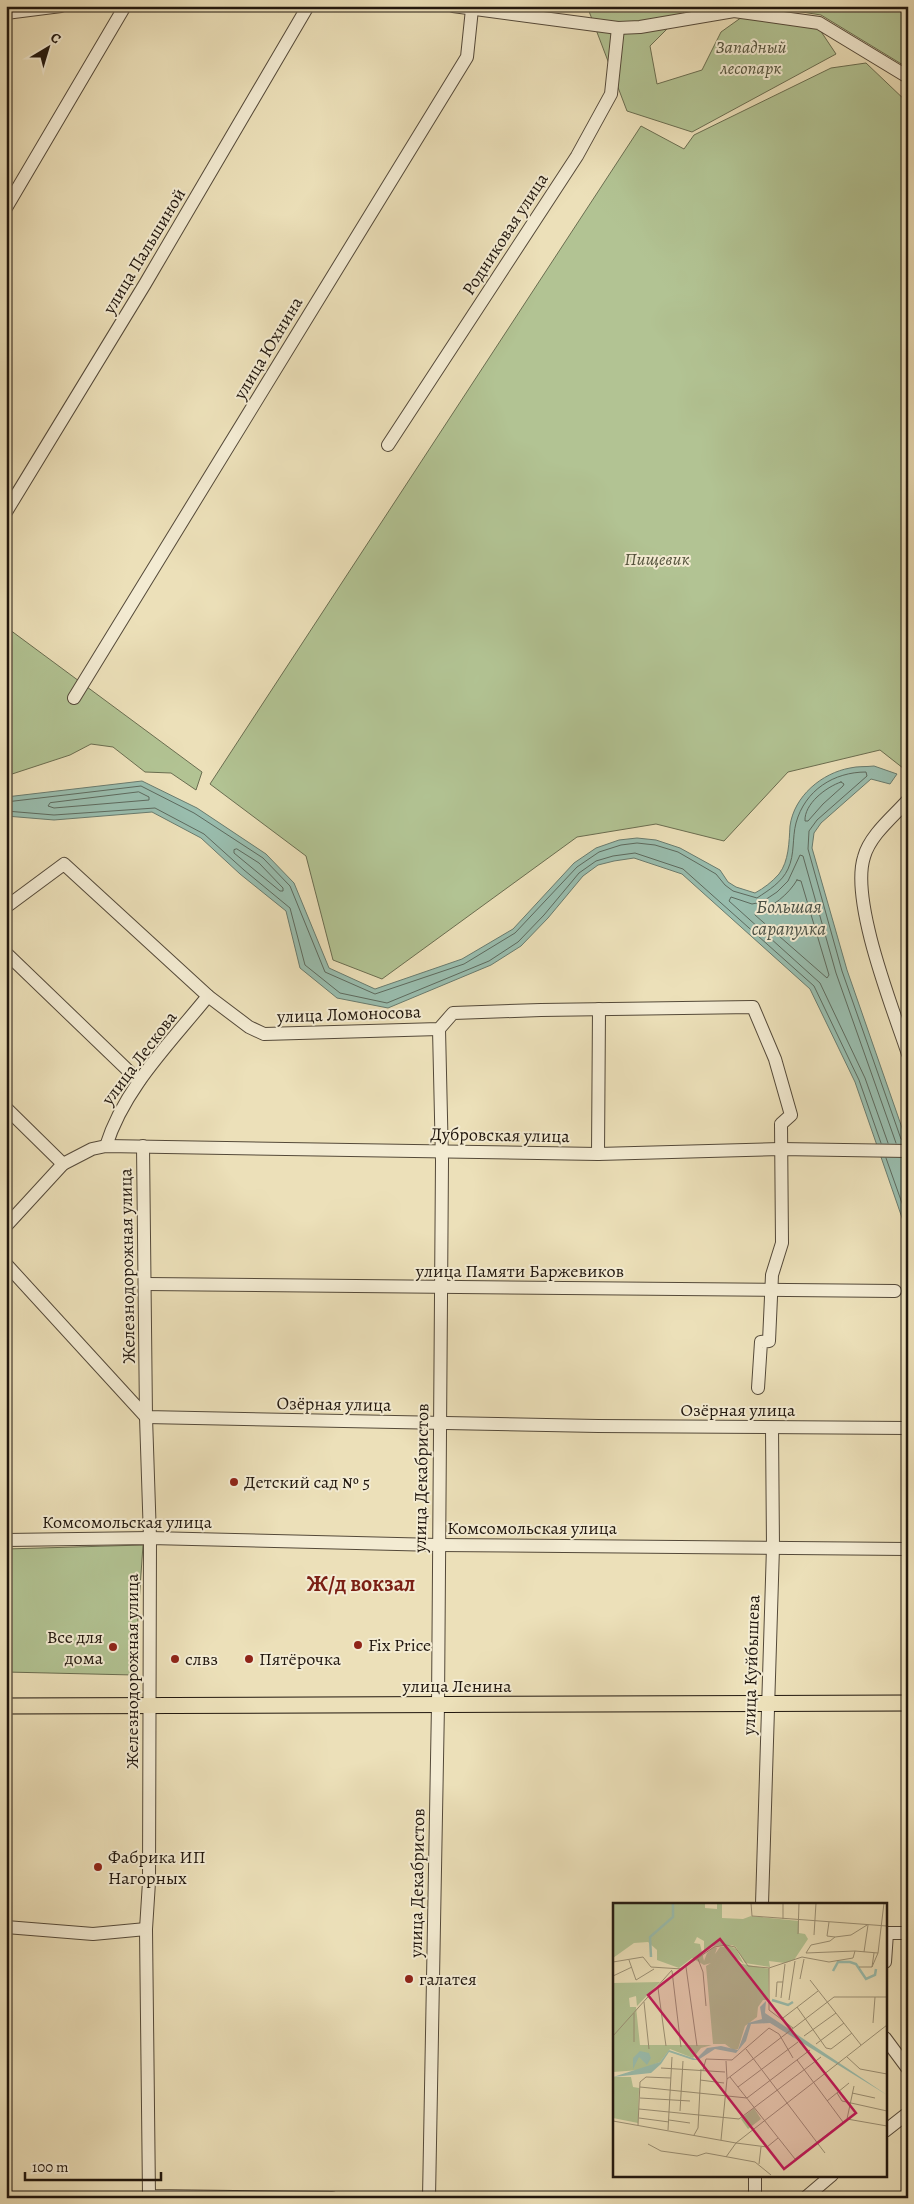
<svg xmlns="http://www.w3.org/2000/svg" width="914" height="2204" font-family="Alegreya,serif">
<rect width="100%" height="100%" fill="#ece0b9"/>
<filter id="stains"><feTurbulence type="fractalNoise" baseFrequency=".004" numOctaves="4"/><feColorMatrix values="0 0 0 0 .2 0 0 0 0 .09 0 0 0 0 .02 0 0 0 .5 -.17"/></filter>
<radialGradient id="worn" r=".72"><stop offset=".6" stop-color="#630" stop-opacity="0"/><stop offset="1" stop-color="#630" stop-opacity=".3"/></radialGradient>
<!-- green -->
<g fill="#b2c393" stroke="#6a6d50">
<path d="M 587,6 L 690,6 L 650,46 L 657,84 L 702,70 L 721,32 L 742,17 L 818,27 L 836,54 L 692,132 L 627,111 Z"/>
<path d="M 764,6 L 908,6 L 908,68 L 821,15 Z"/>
<path d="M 866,63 L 908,103 L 908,283 L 904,297 L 908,305 L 908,772 L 880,750 L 788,772 L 724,841 L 656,824 L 577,837 L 382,979 L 333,960 L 306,856 L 210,784 L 641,126 L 684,149 L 694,135 L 831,68 Z"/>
<path d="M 6,627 L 202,772 L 196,790 L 171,773 L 145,772 L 113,747 L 91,744 L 70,755 L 6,776 Z"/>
<path d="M 143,1545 L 134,1675 L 6,1672 L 6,1549 Z"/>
</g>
<!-- water -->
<path fill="#99bdae" stroke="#697b6e" d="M 874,766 L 897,774 L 890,784 L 871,779 L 821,823 L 814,833 L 812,848 L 847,970 L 908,1145 L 908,1235 L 855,1082 L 810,989 L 682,874 L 634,858 L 614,861 L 598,865 L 583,876 L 548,918 L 521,946 L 491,965 L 388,1008 L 337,998 L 300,968 L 286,911 L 240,874 L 201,838 L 152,812 L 54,820 L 6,816 L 6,797 L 142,781 L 197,808 L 266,854 L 294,883 L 329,968 L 375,989 L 462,959 L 513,929 L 574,863 L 596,848 L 619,840 L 637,838 L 656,840 L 680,848 L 720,870 L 728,882 L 736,887 L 755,893 C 764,888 772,882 779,874 C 789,861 789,842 790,826 C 794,796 822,773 850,768 C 858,766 866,767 874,766 Z"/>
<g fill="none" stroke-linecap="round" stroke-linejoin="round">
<!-- shore -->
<g stroke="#5d6a5e" stroke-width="1">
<path d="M 841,782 L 844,784 L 843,786 L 823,804 L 808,821 L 805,821 C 804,804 826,787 841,782 Z"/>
<path d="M 139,792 L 149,797 L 149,800 L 54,808 L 48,806 L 50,803 Z"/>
<path d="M 6,802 L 141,786 L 194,813 L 263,858 L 290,886 L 325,972 L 375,994 L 464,964 L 515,933 L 577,867 L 599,852 L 621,845 L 637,843 L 655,845 L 678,852 L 716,874 L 725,885 L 733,891 L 757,898 C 769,890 782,882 788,869 C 795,854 792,838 796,823 C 805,790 834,772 866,772 L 867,776 L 817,820 L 809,831 L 808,849 L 842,971 L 901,1139 L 908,1143"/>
<path d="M 6,811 L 54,815 L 155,808 L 204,834 L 244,870 L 290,908 L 305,965 L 340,993 L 387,1003 L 489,961 L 518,942 L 544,915 L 579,873 L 596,861 L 613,856 L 635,853 L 683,869 L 814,986 L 859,1080 L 881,1143"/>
<path d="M 237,849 L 259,863 L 283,888 L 283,891 L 280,891 L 234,853 L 234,850 Z"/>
<path d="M 797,880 L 801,881 L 829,975 L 827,978 L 755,915 L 756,912 C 772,908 789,894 797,880 Z"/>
<path d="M 888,1143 L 865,1078 L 820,983 L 729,901 L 731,897 L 752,904 L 762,902 L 777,892 L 788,881 L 800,855 L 803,856 L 836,973 L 896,1143"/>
<path d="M 886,1158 L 908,1220"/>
</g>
<!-- minor casing -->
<g stroke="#544939" stroke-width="14">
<g id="minor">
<path d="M 453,6 L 618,28 L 640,27 L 734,11 L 819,23 L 908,77"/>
<path d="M 6,13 L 61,6"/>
<path d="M 6,208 L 125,6"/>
<path d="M 388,445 L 577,156 L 611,94 L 618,28"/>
<path d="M 6,512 L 145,284 L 308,6"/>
<path d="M 74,698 L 467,57 L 472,9"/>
<path d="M 908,800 C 893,817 870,835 864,857 C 850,901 893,1009 908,1054"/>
<path d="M 6,907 L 64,864 L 208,996 L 249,1027 L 264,1034 L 439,1029 L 453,1013 L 541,1010 L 753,1007 L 775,1059 L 791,1115 L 781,1124 L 782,1243 L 772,1275 L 769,1341 L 761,1342 L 758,1388"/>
<path d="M 6,953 L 139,1081"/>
<path d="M 6,1108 L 63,1164"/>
<path d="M 106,1146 C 124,1088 171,1042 208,996"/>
<path d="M 143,1146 L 146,1417 L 150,1538 L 149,1882 L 146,1929 L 149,2196 L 332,2198"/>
<path d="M 598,1154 L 599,1009"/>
<path d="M 6,1226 L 63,1164 L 92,1149 L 106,1146 L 598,1154 L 780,1149 L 908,1151"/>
<path d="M 6,1264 L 146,1417 L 598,1426 L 908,1428"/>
<path d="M 146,1284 L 895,1291"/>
<path d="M 6,1540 L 150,1538 L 438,1545 L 908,1549"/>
<path d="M 762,1904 L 773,1547 L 772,1428"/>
<path d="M 6,1927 L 93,1934 L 146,1929"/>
<path d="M 885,1933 L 908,1933"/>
<path d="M 885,1962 L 887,1933"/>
<path d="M 885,2038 L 908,2069"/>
<path d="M 885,2131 L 908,2113"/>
<path d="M 429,2198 L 438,1705 L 442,1161 L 439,1029"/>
<path d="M 755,2198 L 755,2175"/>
<path d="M 805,2198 L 832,2175"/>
</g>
</g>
<!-- major casing -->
<g stroke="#21170e" stroke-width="17">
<path id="major" d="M 6,1706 L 908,1703"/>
</g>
<!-- minor -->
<use href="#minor" stroke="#f3ebd2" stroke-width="12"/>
<!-- major -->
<use href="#major" stroke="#ece0b9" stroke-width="15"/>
</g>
<!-- markers -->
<g fill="#8f2418" stroke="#f3ebd2" stroke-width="2">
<circle cx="234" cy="1482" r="5"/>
<circle cx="358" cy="1645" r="5"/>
<circle cx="113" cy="1647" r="5"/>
<circle cx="175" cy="1659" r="5"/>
<circle cx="249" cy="1659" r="5"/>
<circle cx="98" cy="1867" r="5"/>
<circle cx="409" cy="1979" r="5"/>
</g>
<g text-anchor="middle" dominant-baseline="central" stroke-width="4" stroke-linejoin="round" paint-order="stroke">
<!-- park labels -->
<g font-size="18" font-style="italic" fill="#54533d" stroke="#f3ebd2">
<text x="751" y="47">Западный<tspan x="751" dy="21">лесопарк</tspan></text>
<text x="657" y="559">Пищевик</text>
</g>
<!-- street labels -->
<g font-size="18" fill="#21170e" stroke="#f3ebd2">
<text transform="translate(505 234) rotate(-57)">Родниковая улица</text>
<text transform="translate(144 251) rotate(-59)">улица Пальшиной</text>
<text transform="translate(268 348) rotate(-59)">улица Юхнина</text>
<text transform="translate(349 1014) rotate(-2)">улица Ломоносова</text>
<text transform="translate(139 1058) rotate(-53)">улица Лескова</text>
<text transform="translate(500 1135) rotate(1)">Дубровская улица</text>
<text transform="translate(127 1266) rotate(-91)">Железнодорожная улица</text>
<text x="520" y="1271">улица Памяти Баржевиков</text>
<text transform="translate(334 1404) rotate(1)">Озёрная улица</text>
<text x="738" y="1410">Озёрная улица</text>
<text transform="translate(421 1478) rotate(-89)">улица Декабристов</text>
<text x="127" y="1522">Комсомольская улица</text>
<text x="532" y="1528">Комсомольская улица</text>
<text transform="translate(751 1665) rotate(-88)">улица Куйбышева</text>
<text transform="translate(132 1671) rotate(-90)">Железнодорожная улица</text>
<text x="457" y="1686">улица Ленина</text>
<text transform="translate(417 1883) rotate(-89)">улица Декабристов</text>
</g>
<!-- poi labels -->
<g font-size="18" fill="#21170e" stroke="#f3ebd2" text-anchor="start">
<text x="244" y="1482">Детский сад № 5</text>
<text x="103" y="1637" text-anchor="end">Все для<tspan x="103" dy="21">дома</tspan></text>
<text x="368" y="1645">Fix Price</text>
<text x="185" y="1659">слвз</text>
<text x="259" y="1659">Пятёрочка</text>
<text x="108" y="1857">Фабрика ИП<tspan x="108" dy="21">Нагорных</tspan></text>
<text x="419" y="1979">галатея</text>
</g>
<!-- water labels -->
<g font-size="19" font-style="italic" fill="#4b5146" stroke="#f3ebd2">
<text x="789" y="907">Большая<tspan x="789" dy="22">сарапулка</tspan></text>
</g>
<!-- district labels -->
<g font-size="22" font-weight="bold" fill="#7a1f14" stroke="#f3ebd2">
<text x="361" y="1584">Ж/д вокзал</text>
</g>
</g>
<!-- overview -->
<g transform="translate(613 1903)">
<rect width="274" height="274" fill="#ece0b9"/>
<path d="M 0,0 L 92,0 L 92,5 L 104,6 L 104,0 L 109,0 L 109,15 L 130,16 L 138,13 L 186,18 L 186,30 L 192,31 L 195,36 L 181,57 L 172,60 L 156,58 L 157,64 L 132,60 L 123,44 L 119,42 L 100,43 L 91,48 L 91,38 L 84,34 L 81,40 L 87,41 L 91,58 L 94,50 L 101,44 L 104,45 L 102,51 L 107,44 L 117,43 L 123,46 L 131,61 L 122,54 L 124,60 L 156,66 L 155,97 L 150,97 L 145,104 L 144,114 L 132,123 L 125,146 L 120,147 L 112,141 L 100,141 L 93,63 L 98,60 L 91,62 L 79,55 L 66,65 L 44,57 L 44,47 L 35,39 L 21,40 L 0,55 ZM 47,79 L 24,103 L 23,93 L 16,95 L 17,104 L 23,104 L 27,142 L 99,142 L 88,145 L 80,155 L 57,146 L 47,159 L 27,167 L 0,169 L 0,80 ZM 0,174 L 18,174 L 20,184 L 26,185 L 25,220 L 0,215 ZM 141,205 L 148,216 L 135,226 L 128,216 Z" fill="#b2c393"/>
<path d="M 153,98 L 152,110 L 274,192 L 157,120 L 138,121 L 133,138 L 123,150 L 102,146 L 85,157 L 80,157 L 56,149 L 48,161 L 38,170 L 0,174 L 47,159 L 56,147 L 83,156 L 94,145 L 108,143 L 125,147 L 135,120 L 149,116 L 147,104 ZM 27,148 L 36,150 L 38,155 L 34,162 L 26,154 L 20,166 L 20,155 Z" fill="#99bdae"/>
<path fill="none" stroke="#99bdae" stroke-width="2.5" d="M 38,54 L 37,34 L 60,14 L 60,0M 220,68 L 225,59 L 237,59 L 243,61 L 253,76 L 262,72 L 263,66M 159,97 L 175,102 L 180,99"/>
<path fill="none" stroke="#9b9075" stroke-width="1" d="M 138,0 L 139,13 L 274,23M 170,16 L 170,0M 216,19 L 214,33 L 222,34 L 238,32 L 254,22M 185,31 L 186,0M 201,32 L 203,0M 222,34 L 217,38 L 198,42 L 193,50 L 242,48M 251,49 L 255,22M 85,56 L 90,69 L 93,103M 16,57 L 23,77 L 41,66M 0,59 L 30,54 L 38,64 L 69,66 L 101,44 L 113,42 L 122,44 L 135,63 L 156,65 L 189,54 L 216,59 L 240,55 L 242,48 L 265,50M 73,64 L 84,143M 246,64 L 259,64 L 261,50M 259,64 L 265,50 L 271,0M 156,65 L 156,107 L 180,125M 59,68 L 68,144M 0,73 L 19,64M 187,76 L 191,56M 197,77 L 248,142M 45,85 L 53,143M 163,94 L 164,79 L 170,79M 168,95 L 172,61M 176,97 L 182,58M 31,99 L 36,146M 184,104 L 213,145 L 218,146 L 239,130M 21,110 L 21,139M 170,115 L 205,88M 260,120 L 262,94M 0,133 L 59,67M 191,133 L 223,110M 203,141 L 231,120M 133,146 L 212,250M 234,154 L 247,166 L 274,171M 184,157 L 230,219M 113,158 L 114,176M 48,165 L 112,169M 90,167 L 93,156 L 119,157 L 156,125 L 166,131 L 180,155M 117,174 L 182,256 L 234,216 L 274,223M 87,177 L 111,180M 27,184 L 134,195 L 197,147M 125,184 L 185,139M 224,190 L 229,198 L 274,208M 239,190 L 262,195M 27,195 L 77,198M 214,198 L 236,180M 26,206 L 126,216 L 208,154M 67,208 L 70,158M 26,215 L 56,219M 234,216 L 241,183M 56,217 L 77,220M 0,218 L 123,240 L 274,122M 25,222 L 27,179 L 33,174 L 58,175M 55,227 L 59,154M 81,232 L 85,225 L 88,166M 108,237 L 114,176 L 221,94 L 274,94M 35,241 L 48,248 L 84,253 L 93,250 L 142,259 L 158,272M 113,254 L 123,240 L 154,244 L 165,235M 146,261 L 148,244"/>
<path fill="#c2185b" fill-opacity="0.15" stroke="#c2185b" stroke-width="2.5" d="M 107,36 L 243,210 L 171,266 L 35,92 Z"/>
<rect width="274" height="274" fill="none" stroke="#21170e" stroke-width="2.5"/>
</g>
<!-- margin -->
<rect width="914" height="2204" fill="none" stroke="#ece0b9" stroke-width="25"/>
<rect x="8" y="8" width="899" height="2189" fill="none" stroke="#21170e" stroke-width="2.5"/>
<rect x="12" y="12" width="889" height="2179" fill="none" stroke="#21170e"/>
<!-- north arrow -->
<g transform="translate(48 48) rotate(38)" stroke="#f3ebd2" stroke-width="4" paint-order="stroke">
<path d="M0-4L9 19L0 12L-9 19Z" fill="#21170e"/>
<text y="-8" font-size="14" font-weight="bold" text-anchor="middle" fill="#21170e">С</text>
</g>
<!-- scale -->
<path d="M25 2172v8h136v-8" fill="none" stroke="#21170e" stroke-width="2.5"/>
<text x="32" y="2172" font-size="15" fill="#21170e" stroke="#f3ebd2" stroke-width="4" paint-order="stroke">100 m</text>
<rect width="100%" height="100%" filter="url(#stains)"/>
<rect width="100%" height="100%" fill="url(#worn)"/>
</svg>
